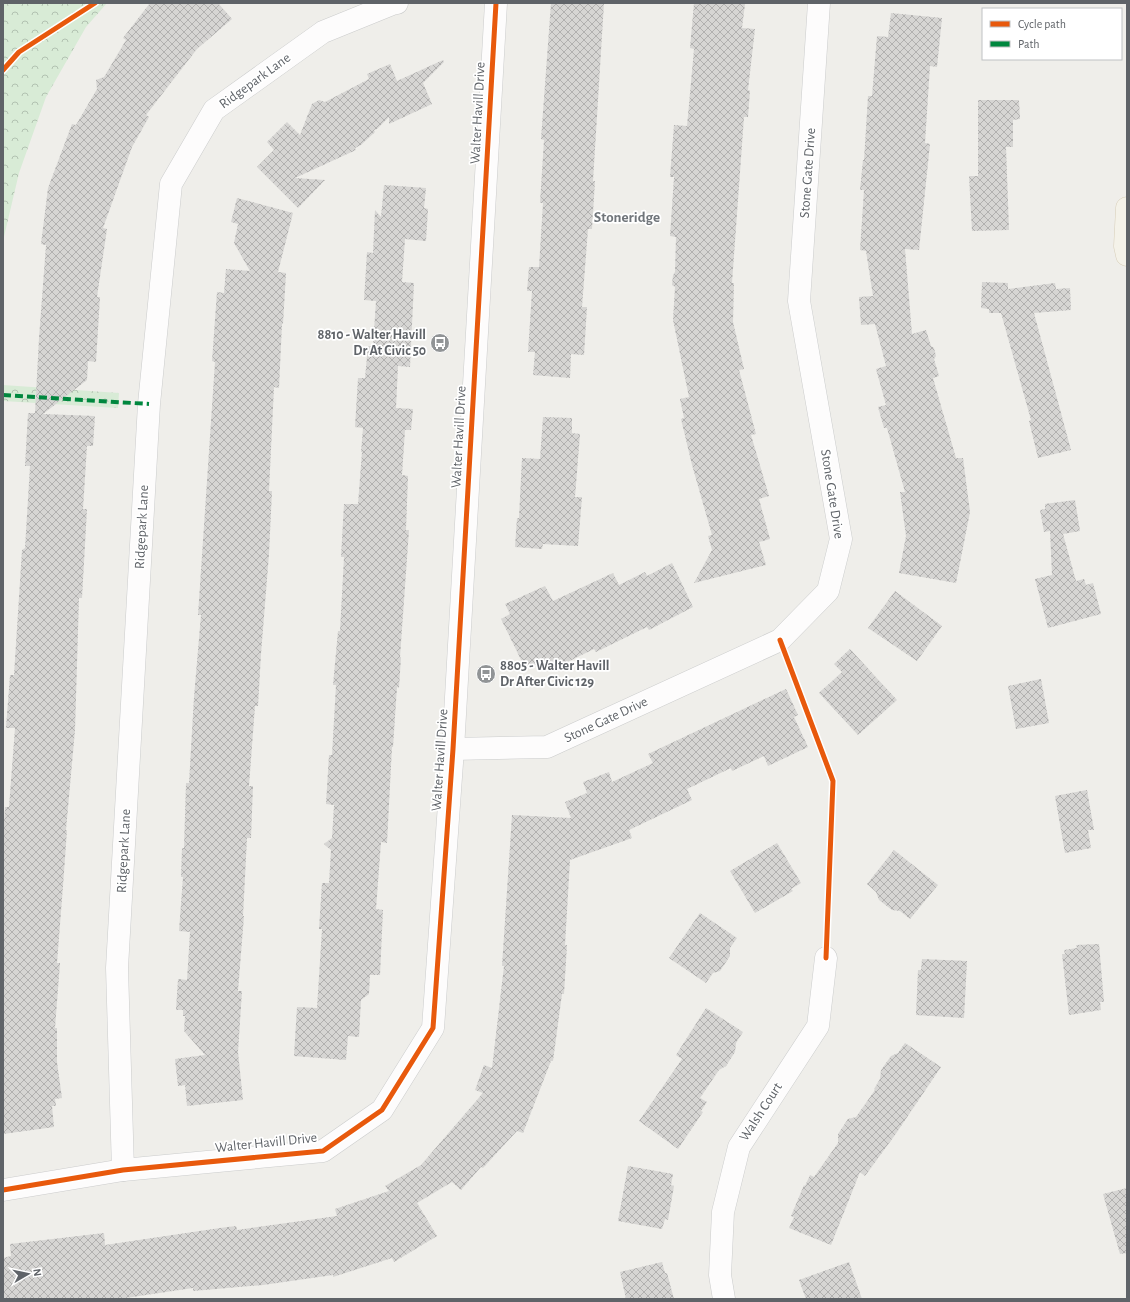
<svg xmlns="http://www.w3.org/2000/svg" width="1130" height="1302" font-family="'Alegreya Sans',sans-serif">
<defs>
<pattern id="park-crowns" width="20" height="18" patternUnits="userSpaceOnUse"><rect width="20" height="18" fill="#d8ebd6"/><path d="M2 6a3 3 0 1 1 6 0M12 15a3 3 0 1 1 6 0" fill="none" stroke="#b2c2b1"/></pattern>
<pattern id="building-cross-hatch" width="8" height="8" patternUnits="userSpaceOnUse"><rect width="8" height="8" fill="#d6d5d3"/><path d="M0 0l8 8M0 8l8-8" fill="none" stroke="#b1b0af"/></pattern>
</defs>
<rect width="100%" height="100%" fill="#efeeea"/>
<!-- park -->
<g fill="url(#park-crowns)">
<path d="M 5,3 L 107,3 L 86,27 L 46,97 L 19,173 L 3,241 L 3,5 Z"/>
<path d="M 3,385 L 119,393 L 118,408 L 3,401 Z"/>
</g>
<!-- building -->
<g fill="url(#building-cross-hatch)">
<path d="M 150,3 L 218,3 L 232,19 L 197,49 L 146,115 L 149,117 L 132,147 L 103,228 L 107,229 L 97,297 L 100,297 L 96,362 L 88,361 L 87,380 L 43,414 L 95,416 L 93,446 L 87,446 L 83,509 L 87,509 L 82,598 L 79,598 L 75,730 L 66,830 L 67,830 L 63,886 L 57,963 L 60,963 L 55,1028 L 57,1028 L 57,1062 L 62,1098 L 55,1099 L 56,1106 L 52,1106 L 54,1127 L 3,1134 L 3,835 L 5,807 L 9,807 L 15,728 L 6,728 L 10,675 L 14,675 L 22,550 L 25,548 L 30,466 L 25,466 L 28,413 L 35,413 L 39,338 L 46,245 L 41,244 L 48,188 L 72,124 L 76,125 L 97,89 L 96,80 L 104,77 L 126,40 L 123,38 Z"/>
<path d="M 551,3 L 604,3 L 593,181 L 595,181 L 592,229 L 588,229 L 582,307 L 587,307 L 584,355 L 571,354 L 570,378 L 533,375 L 535,352 L 528,352 L 532,291 L 527,291 L 529,267 L 539,267 L 543,203 L 540,203 L 544,140 L 541,139 Z"/>
<path d="M 694,3 L 730,3 L 745,4 L 742,28 L 755,29 L 748,90 L 750,91 L 748,117 L 744,117 L 732,283 L 734,283 L 733,322 L 744,369 L 739,370 L 756,434 L 751,435 L 769,496 L 759,499 L 770,539 L 759,542 L 766,565 L 694,583 L 712,550 L 708,536 L 712,535 L 692,465 L 681,419 L 684,418 L 680,399 L 689,397 L 673,320 L 675,287 L 672,285 L 673,275 L 675,272 L 676,237 L 670,236 L 674,177 L 670,177 L 674,125 L 687,126 L 694,49 L 690,48 Z"/>
<path d="M 891,13 L 942,18 L 937,67 L 930,66 L 925,143 L 930,144 L 919,250 L 905,249 L 912,334 L 926,330 L 931,346 L 934,348 L 936,356 L 934,359 L 939,376 L 933,378 L 956,458 L 963,458 L 970,512 L 956,583 L 899,573 L 906,536 L 900,492 L 905,492 L 887,428 L 884,428 L 878,407 L 886,405 L 876,369 L 886,366 L 875,324 L 861,325 L 859,297 L 873,296 L 866,251 L 860,250 L 864,190 L 860,190 L 863,160 L 864,160 L 868,96 L 872,96 L 877,36 L 888,37 Z"/>
<path d="M 443,60 L 444,62 L 423,83 L 432,104 L 389,124 L 389,117 L 377,129 L 374,130 L 375,132 L 361,145 L 355,148 L 356,150 L 295,178 L 325,180 L 298,208 L 257,167 L 274,150 L 267,142 L 287,122 L 300,135 L 312,104 L 319,100 L 325,102 L 369,79 L 367,74 L 390,64 L 397,81 Z"/>
<path d="M 978,100 L 1019,100 L 1020,119 L 1013,120 L 1013,147 L 1006,147 L 1009,230 L 972,231 L 969,176 L 978,176 Z"/>
<path d="M 384,185 L 426,188 L 424,208 L 428,209 L 426,241 L 405,239 L 402,282 L 414,283 L 410,367 L 398,366 L 396,408 L 413,409 L 411,430 L 405,430 L 402,475 L 408,476 L 406,530 L 409,530 L 400,657 L 401,657 L 399,688 L 397,687 L 393,747 L 392,747 L 387,843 L 381,842 L 376,909 L 383,910 L 380,975 L 370,975 L 369,994 L 361,1000 L 359,1037 L 348,1036 L 346,1060 L 294,1056 L 297,1007 L 317,1008 L 322,929 L 319,929 L 322,883 L 329,883 L 331,850 L 324,844 L 332,838 L 334,805 L 326,804 L 329,755 L 332,755 L 336,685 L 333,685 L 338,631 L 340,631 L 344,557 L 341,557 L 344,504 L 358,504 L 362,452 L 361,452 L 363,428 L 355,427 L 358,378 L 365,378 L 368,346 L 373,346 L 376,301 L 364,300 L 367,252 L 373,253 L 375,210 L 381,217 Z"/>
<path d="M 237,198 L 293,213 L 278,272 L 286,273 L 283,324 L 282,324 L 279,388 L 274,387 L 269,491 L 272,491 L 269,554 L 261,654 L 258,706 L 255,706 L 249,786 L 253,786 L 251,838 L 247,838 L 243,916 L 244,916 L 238,991 L 242,991 L 238,1052 L 243,1100 L 187,1106 L 185,1085 L 178,1086 L 175,1059 L 205,1055 L 184,1031 L 185,1016 L 183,1016 L 183,1010 L 176,1010 L 178,979 L 187,980 L 190,932 L 179,931 L 183,877 L 181,877 L 182,848 L 184,848 L 186,783 L 189,783 L 194,697 L 201,615 L 198,615 L 215,362 L 212,361 L 217,292 L 224,293 L 226,269 L 250,271 L 234,243 L 238,224 L 231,222 Z"/>
<path d="M 982,282 L 1008,283 L 1008,289 L 1055,283 L 1056,289 L 1070,288 L 1071,310 L 1034,313 L 1071,450 L 1038,458 L 1029,421 L 1031,420 L 1001,313 L 989,313 L 989,309 L 981,308 Z"/>
<path d="M 543,417 L 572,418 L 572,433 L 580,434 L 575,497 L 582,497 L 578,546 L 543,544 L 542,549 L 515,547 L 517,518 L 519,518 L 522,458 L 540,459 Z"/>
<path d="M 1075,500 L 1080,531 L 1063,534 L 1076,581 L 1084,579 L 1086,585 L 1093,583 L 1101,614 L 1048,628 L 1035,579 L 1052,575 L 1050,531 L 1044,532 L 1040,510 L 1045,509 L 1045,504 Z"/>
<path d="M 672,563 L 693,607 L 649,630 L 647,627 L 596,652 L 594,649 L 549,671 L 546,666 L 541,668 L 539,663 L 526,670 L 501,619 L 510,614 L 505,604 L 545,586 L 553,601 L 613,573 L 619,585 L 645,572 L 647,576 Z"/>
<path d="M 895,591 L 942,626 L 917,661 L 868,628 Z"/>
<path d="M 850,649 L 897,700 L 858,735 L 819,693 L 842,672 L 834,664 Z"/>
<path d="M 1041,679 L 1049,723 L 1016,729 L 1008,686 Z"/>
<path d="M 786,689 L 798,715 L 794,717 L 808,747 L 768,766 L 764,756 L 732,771 L 731,768 L 687,789 L 692,800 L 629,830 L 632,838 L 570,860 L 565,945 L 567,945 L 564,994 L 562,994 L 553,1061 L 551,1061 L 523,1133 L 517,1131 L 483,1168 L 481,1167 L 461,1190 L 452,1182 L 417,1203 L 437,1236 L 394,1262 L 392,1258 L 333,1277 L 333,1275 L 263,1285 L 193,1291 L 193,1288 L 119,1299 L 3,1299 L 3,1258 L 11,1256 L 10,1244 L 104,1233 L 105,1245 L 220,1228 L 236,1226 L 237,1230 L 337,1216 L 335,1209 L 389,1191 L 385,1186 L 421,1165 L 483,1093 L 475,1090 L 484,1065 L 492,1068 L 504,966 L 502,966 L 512,815 L 571,818 L 565,802 L 587,793 L 583,782 L 609,772 L 612,782 L 653,763 L 648,754 Z"/>
<path d="M 1087,790 L 1094,830 L 1088,830 L 1091,848 L 1065,853 L 1055,796 Z"/>
<path d="M 777,843 L 801,883 L 791,889 L 793,891 L 755,913 L 730,871 Z"/>
<path d="M 894,850 L 938,885 L 910,919 L 900,911 L 892,910 L 879,900 L 876,892 L 867,884 Z"/>
<path d="M 700,913 L 737,938 L 730,948 L 730,956 L 720,971 L 713,973 L 706,983 L 669,958 Z"/>
<path d="M 1099,944 L 1104,1002 L 1100,1002 L 1101,1010 L 1069,1015 L 1062,954 L 1065,954 L 1064,950 L 1077,948 L 1076,945 Z"/>
<path d="M 922,959 L 967,961 L 964,1018 L 916,1015 L 918,970 L 921,970 Z"/>
<path d="M 706,1008 L 743,1032 L 736,1043 L 735,1052 L 726,1066 L 719,1070 L 700,1098 L 707,1102 L 701,1111 L 703,1112 L 678,1149 L 639,1121 L 682,1059 L 676,1055 Z"/>
<path d="M 905,1043 L 941,1067 L 895,1135 L 865,1176 L 860,1172 L 831,1245 L 789,1228 L 794,1217 L 791,1216 L 804,1185 L 805,1186 L 810,1175 L 814,1177 L 838,1143 L 838,1134 L 848,1119 L 856,1117 L 875,1090 L 874,1089 L 880,1079 L 881,1070 L 891,1056 L 898,1053 Z"/>
<path d="M 628,1166 L 673,1174 L 671,1185 L 674,1186 L 668,1220 L 665,1219 L 662,1229 L 618,1221 Z"/>
<path d="M 1127,1188 L 1127,1253 L 1120,1254 L 1103,1194 Z"/>
<path d="M 662,1262 L 665,1273 L 667,1273 L 674,1299 L 626,1299 L 620,1272 Z"/>
<path d="M 849,1262 L 862,1299 L 806,1299 L 799,1280 Z"/>
</g>
<g fill="none" stroke-linecap="round" stroke-linejoin="round">
<!-- minor casing -->
<g stroke="#cbcccc" stroke-width="23">
<g id="minor">
<path d="M 453,749 L 547,747 L 780,640 L 828,591 L 841,539 L 799,301 L 819,3"/>
<path d="M 123,1170 L 117,968 L 149,404 L 171,184 L 214,110 L 323,32 L 392,4 L 397,3"/>
<path d="M 3,1190 L 123,1170 L 323,1151 L 382,1110 L 433,1028 L 453,749 L 496,3"/>
<path d="M 724,1299 L 720,1275 L 723,1212 L 739,1147 L 818,1026 L 826,958"/>
</g>
</g>
<!-- major casing -->
<g stroke="#d7ceb8" stroke-width="23">
<path id="major" d="M 1127,208 L 1125,246 L 1127,255"/>
</g>
<!-- minor -->
<use href="#minor" stroke="#fdfcfc" stroke-width="22"/>
<!-- major -->
<use href="#major" stroke="#f4f2e9" stroke-width="22"/>
<!-- quiet -->
<path stroke="#00873e" stroke-width="4" stroke-dasharray="8 4" stroke-linecap="butt" d="M 3,395 L 149,404"/>
<!-- cycleway casing -->
<g stroke="#fff" stroke-width="8">
<g id="cycleway">
<path d="M 3,70 L 19,52 L 95,3"/>
<path d="M 780,640 L 833,781 L 826,958"/>
<path d="M 3,1190 L 123,1170 L 323,1151 L 382,1110 L 433,1028 L 453,749 L 496,3"/>
</g>
</g>
<!-- cycleway -->
<use href="#cycleway" stroke="#e8590c" stroke-width="5"/>
</g>
<!-- icons -->
<defs>
<g id="bus-disc" transform="scale(1)"><circle r="9.5" fill="#919496" stroke="#fff"/><path d="M-5-6H5V4H4V6H2V4H-2V6H-4V4H-5ZM-3.5-4V0h7V-4ZM-3.5 1.2v1.5H-2V1.2ZM2 1.2v1.5H3.5V1.2Z" fill="#fff"/></g>
</defs>
<g fill-rule="evenodd">
<use href="#bus-disc" x="440" y="343"/>
<use href="#bus-disc" x="486" y="674"/>
</g>
<g text-anchor="middle" dominant-baseline="central" stroke-width="3.5" stroke-linejoin="round" paint-order="stroke">
<!-- street labels -->
<g font-size="14" fill="#5f6368" stroke="#fff">
<text transform="translate(255 81) rotate(-36)">Ridgepark Lane</text>
<text transform="translate(478 113) rotate(-87)">Walter Havill Drive</text>
<text transform="translate(808 173) rotate(-86)">Stone Gate Drive</text>
<text transform="translate(459 437) rotate(-87)">Walter Havill Drive</text>
<text transform="translate(832 494) rotate(81)">Stone Gate Drive</text>
<text transform="translate(142 527) rotate(-87)">Ridgepark Lane</text>
<text transform="translate(606 720) rotate(-25)">Stone Gate Drive</text>
<text transform="translate(440 760) rotate(-86)">Walter Havill Drive</text>
<text transform="translate(124 851) rotate(-87)">Ridgepark Lane</text>
<text transform="translate(761 1112) rotate(-57)">Walsh Court</text>
<text transform="translate(266 1143) rotate(-6)">Walter Havill Drive</text>
</g>
<!-- poi labels -->
<g font-size="14" font-weight="bold" fill="#5f6368" stroke="#fff" text-anchor="end">
<text x="426" y="335">8810 - Walter Havill<tspan x="426" dy="16">Dr At Civic 50</tspan></text>
<text x="500" y="666" text-anchor="start">8805 - Walter Havill<tspan x="500" dy="16">Dr After Civic 129</tspan></text>
</g>
<!-- neighbourhood labels -->
<g font-size="15" font-weight="bold" fill="#70757a" stroke="#fff">
<text x="627" y="217">Stoneridge</text>
</g>
</g>
<!-- border -->
<rect width="1130" height="1302" fill="none" stroke="#5f6368" stroke-width="8"/>
<!-- legend -->
<rect x="982" y="8" width="140" height="52" fill="#ffffff" stroke="#bfc1c3"/>
<rect x="990" y="21" width="20" height="6" fill="#e8590c" stroke="#bfc1c3"/>
<text x="1018" y="28" font-size="12" fill="#5f6368">Cycle path</text>
<rect x="990" y="41" width="20" height="6" fill="#00873e" stroke="#bfc1c3"/>
<text x="1018" y="48" font-size="12" fill="#5f6368">Path</text>
<!-- north arrow -->
<g transform="translate(28 1274) rotate(81)" stroke="#ffffff" stroke-width="3" paint-order="stroke">
<path d="M0-3L7 15L0 10L-7 15Z" fill="#5f6368"/>
<text y="-6" font-size="11" font-weight="bold" text-anchor="middle" fill="#5f6368">N</text>
</g>
</svg>
